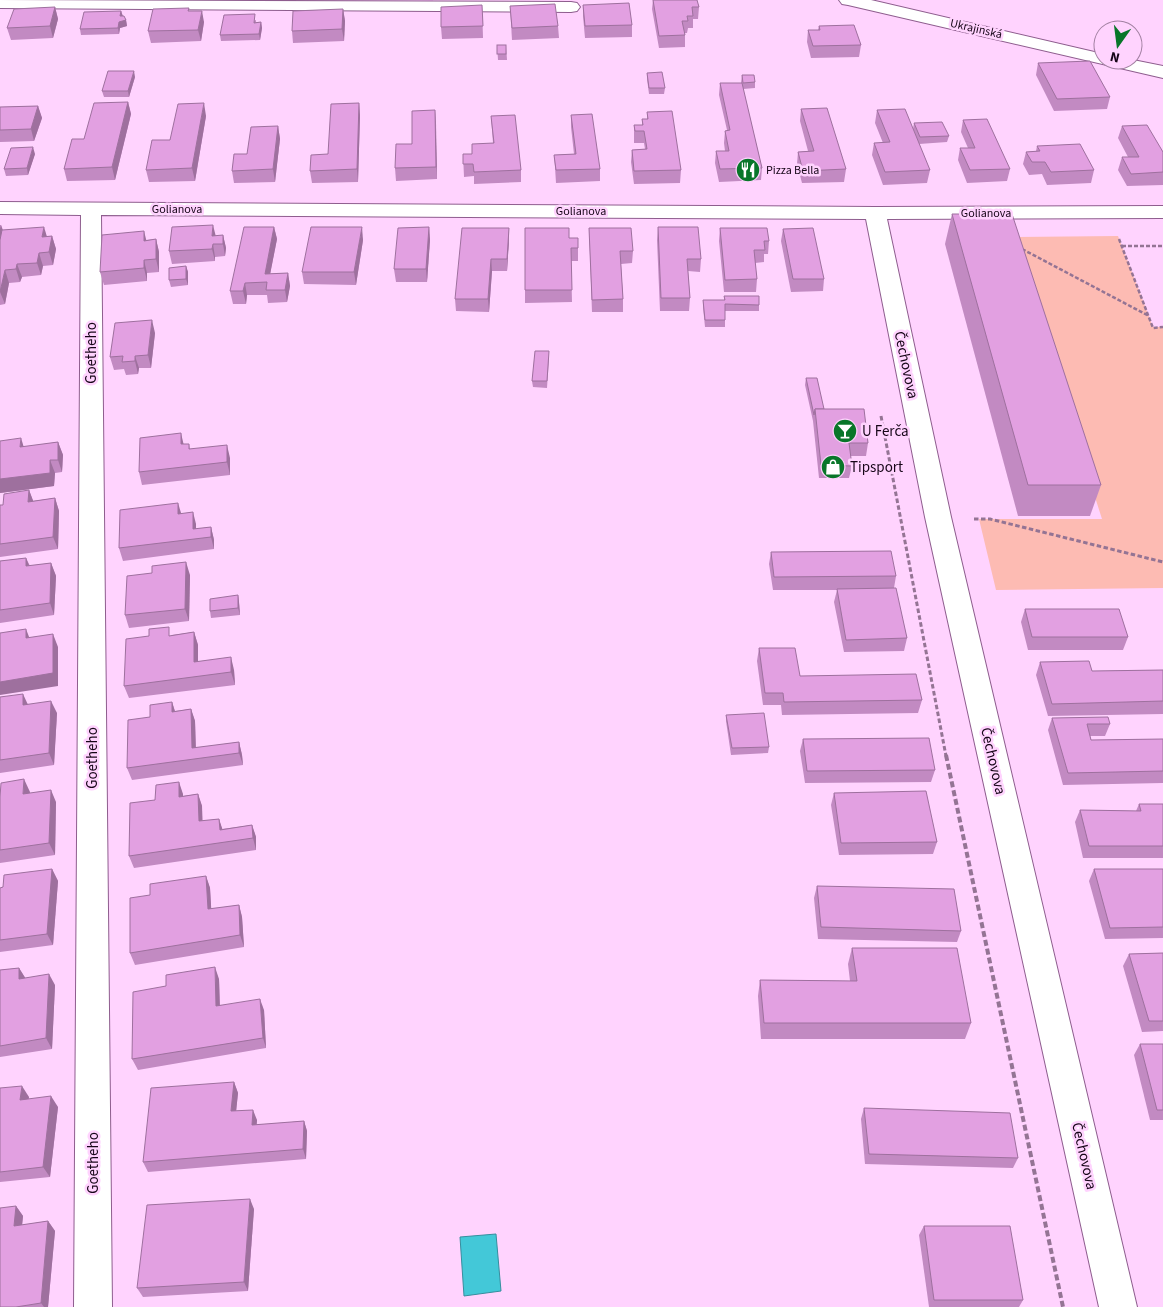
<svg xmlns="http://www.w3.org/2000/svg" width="1163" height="1307" font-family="'Source Sans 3',sans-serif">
<rect width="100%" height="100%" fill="#ffd3fe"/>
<!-- green -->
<path fill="#fdbbb3" d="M 1118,236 L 1153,327 L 1163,327 L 1163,588 L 996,590 L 979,519 L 1102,519 L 1012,237 Z"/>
<!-- water -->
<path fill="#43c8d8" stroke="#368e9e" d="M 496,1234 L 501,1291 L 464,1296 L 460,1237 Z"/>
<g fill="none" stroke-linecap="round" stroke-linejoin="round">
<!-- street casing -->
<g stroke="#8e5d8e" stroke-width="2">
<g id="street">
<path d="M 0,0 L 571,2 L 577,3 L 580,7 L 577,11 L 571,12 L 0,8 Z"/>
<path d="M 0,202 L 875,207 L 1163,206 L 1163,218 L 887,219 L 951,517 L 1137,1307 L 1099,1307 L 925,517 L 866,219 L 101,215 L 112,1307 L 74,1307 L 81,215 L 0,214 Z"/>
</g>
</g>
<!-- secondary casing -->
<g stroke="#8e5d8e" stroke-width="2">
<path id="secondary" d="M 839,0 L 871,0 L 1103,54 L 1103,60 L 1133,60 L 1163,66 L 1163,78 L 848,5 L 842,4 Z"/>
</g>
<!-- path-far2 -->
<g stroke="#947494" stroke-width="2.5" stroke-dasharray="4 2" stroke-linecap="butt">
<path d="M 1119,239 L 1153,328 L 1163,327"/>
<path d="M 1122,246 L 1163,246"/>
<path d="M 1022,249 L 1149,316"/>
</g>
<!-- path-far1 -->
<g stroke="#947494" stroke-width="3" stroke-dasharray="4.5 2.5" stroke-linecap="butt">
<path d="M 881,416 L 946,756"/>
<path d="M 974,519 L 990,519 L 1163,562"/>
</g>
<!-- path -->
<path stroke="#947494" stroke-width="4" stroke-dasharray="6 3" stroke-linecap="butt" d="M 946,755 L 1063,1307"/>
<!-- street -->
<use href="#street" fill="#fff" fill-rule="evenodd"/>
<!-- secondary -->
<use href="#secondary" fill="#fff" fill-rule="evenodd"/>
</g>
<!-- wall -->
<g fill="#c28ac2">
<path d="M 411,0 L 433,0 L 433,1 Z"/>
<path d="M 653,0 L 697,0 L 699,7 L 698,19 L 693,19 L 693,28 L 688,28 L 687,33 L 685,33 L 685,47 L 659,48 L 652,9 Z"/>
<path d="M 482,5 L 483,38 L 442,39 L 441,27 Z"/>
<path d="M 583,5 L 632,25 L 632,37 L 585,38 L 583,16 Z"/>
<path d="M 510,6 L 558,26 L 559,38 L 512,40 Z"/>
<path d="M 55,7 L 58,19 L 53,38 L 11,40 L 7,28 Z"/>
<path d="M 189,8 L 189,11 L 204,22 L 201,41 L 151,43 L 148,31 Z"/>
<path d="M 343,9 L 345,21 L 344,41 L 293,43 L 292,31 Z"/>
<path d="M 121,11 L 123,16 L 126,20 L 127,26 L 120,28 L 119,34 L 81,35 L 80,29 Z"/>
<path d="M 256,20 L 256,22 L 261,22 L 262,28 L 260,40 L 221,41 L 220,35 Z"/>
<path d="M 819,26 L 861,45 L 859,57 L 811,58 L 807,42 L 808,30 L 818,30 Z"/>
<path d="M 497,45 L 506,45 L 507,60 L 498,60 Z"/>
<path d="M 1038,63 L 1110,97 L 1107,109 L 1054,111 L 1036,75 Z"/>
<path d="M 647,73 L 665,88 L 664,94 L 649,94 L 647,79 Z"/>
<path d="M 742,75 L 755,82 L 755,88 L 743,89 L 762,168 L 761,180 L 719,182 L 715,163 L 716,151 L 725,151 L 724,143 L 725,131 L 727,130 L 719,95 L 720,83 L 741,83 Z"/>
<path d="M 135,77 L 129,97 L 104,97 L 102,91 Z"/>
<path d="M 128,102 L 131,114 L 115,180 L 67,181 L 64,169 L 84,139 Z"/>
<path d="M 359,103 L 360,116 L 358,182 L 312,183 L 310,171 L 328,154 Z"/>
<path d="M 38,106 L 42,118 L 34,141 L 0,142 L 0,107 Z"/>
<path d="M 801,109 L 846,169 L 844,182 L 802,183 L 797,164 L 798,152 L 808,151 L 800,121 Z"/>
<path d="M 435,110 L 437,179 L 396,181 L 395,168 Z"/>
<path d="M 877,110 L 930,170 L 927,183 L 883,185 L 872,155 L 874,143 L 883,143 L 875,123 Z"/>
<path d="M 647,112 L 681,170 L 680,183 L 634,184 L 631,162 L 632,150 L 645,149 L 644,143 L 634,143 L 634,125 L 642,125 L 642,119 L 647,119 Z"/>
<path d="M 571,115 L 600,169 L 600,181 L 556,183 L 555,167 L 554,155 L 574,154 L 571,127 Z"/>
<path d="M 206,116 L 195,181 L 149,182 L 146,170 L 170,140 Z"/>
<path d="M 491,116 L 521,170 L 521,182 L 474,184 L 474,176 L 464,177 L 463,154 L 472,154 L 493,143 Z"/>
<path d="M 963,120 L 1010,169 L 1007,181 L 967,183 L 958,160 L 960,148 L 968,148 L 961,132 Z"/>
<path d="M 914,123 L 949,136 L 947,142 L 919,144 L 913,129 Z"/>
<path d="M 278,126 L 280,139 L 275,182 L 234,183 L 232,171 L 247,154 Z"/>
<path d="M 1122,126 L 1163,152 L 1163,185 L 1127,186 L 1118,170 L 1122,157 L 1128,157 L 1118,138 Z"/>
<path d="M 1037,146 L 1094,170 L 1091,183 L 1047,185 L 1042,174 L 1029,175 L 1023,164 L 1026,152 L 1036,151 Z"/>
<path d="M 35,154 L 28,175 L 6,176 L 4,169 Z"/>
<path d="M 952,214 L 1101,485 L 1090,516 L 1018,516 L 945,244 Z"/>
<path d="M 0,225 L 1,225 L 3,230 L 47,236 L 52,236 L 56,249 L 53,265 L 43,266 L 41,275 L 22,277 L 20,282 L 9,283 L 5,304 L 0,305 Z"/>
<path d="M 274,227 L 277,239 L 270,274 L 288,273 L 290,286 L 287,302 L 268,303 L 267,295 L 247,295 L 246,304 L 233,304 L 230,291 Z"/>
<path d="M 429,227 L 430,240 L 427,282 L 396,282 L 394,269 Z"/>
<path d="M 658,227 L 701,259 L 700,272 L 688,271 L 690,298 L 689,311 L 660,311 L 657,240 Z"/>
<path d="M 509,228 L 509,240 L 507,271 L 492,271 L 489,312 L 456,311 L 455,299 Z"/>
<path d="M 589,228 L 633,251 L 632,263 L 621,264 L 623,299 L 623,312 L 592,312 Z"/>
<path d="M 720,228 L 769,241 L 768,254 L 764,254 L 764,262 L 755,263 L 757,279 L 756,292 L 724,292 L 719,241 Z"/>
<path d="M 783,229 L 824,279 L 823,291 L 791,292 L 781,241 Z"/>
<path d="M 223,235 L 226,248 L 225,256 L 215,257 L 215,261 L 172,264 L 169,251 L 216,236 Z"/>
<path d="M 569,238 L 578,248 L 578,261 L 571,261 L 572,302 L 525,303 L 525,290 Z"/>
<path d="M 156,239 L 159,252 L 159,272 L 147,273 L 147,281 L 104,285 L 100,272 L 146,240 Z"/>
<path d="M 363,240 L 356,285 L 304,284 L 302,272 Z"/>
<path d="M 186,266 L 188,272 L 188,285 L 171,287 L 169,280 Z"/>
<path d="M 724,296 L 759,305 L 759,311 L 725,311 L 725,327 L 705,327 L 703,307 L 703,300 L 724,300 Z"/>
<path d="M 155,333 L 151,368 L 139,368 L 138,374 L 126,375 L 124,369 L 114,370 L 110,357 Z"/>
<path d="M 549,358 L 547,388 L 533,387 L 532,381 Z"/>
<path d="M 806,378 L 824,409 L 868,443 L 866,456 L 850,456 L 852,466 L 849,478 L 819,478 L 813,421 L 805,385 Z"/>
<path d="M 0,441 L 24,447 L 58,442 L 63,455 L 62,472 L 55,473 L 54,486 L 0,493 Z"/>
<path d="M 189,444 L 190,449 L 230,458 L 230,475 L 142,485 L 139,472 Z"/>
<path d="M 29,490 L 33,501 L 55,498 L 59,511 L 58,549 L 0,557 L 0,505 L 3,505 Z"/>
<path d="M 181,513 L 196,524 L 196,529 L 211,527 L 214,540 L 214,549 L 123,561 L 119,548 Z"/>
<path d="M 771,552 L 896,576 L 894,588 L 907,638 L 904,651 L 844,652 L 834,602 L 837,590 L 773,590 L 769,564 Z"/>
<path d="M 26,558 L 30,566 L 51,563 L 56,576 L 54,615 L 0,623 L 0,561 Z"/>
<path d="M 152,573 L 190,575 L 189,621 L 129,628 L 125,615 Z"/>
<path d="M 238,595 L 239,602 L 240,615 L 211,618 L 210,611 Z"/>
<path d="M 1025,609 L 1128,637 L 1123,650 L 1028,650 L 1021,622 Z"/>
<path d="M 194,632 L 198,645 L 198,661 L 234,670 L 235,685 L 129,698 L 124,686 L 172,635 Z"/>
<path d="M 759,648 L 800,676 L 922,700 L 918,713 L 782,715 L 781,705 L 763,705 L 757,661 Z"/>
<path d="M 1040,662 L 1092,671 L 1163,670 L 1163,714 L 1048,716 L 1036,675 Z"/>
<path d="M 0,697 L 28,704 L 57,713 L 54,765 L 0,773 Z"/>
<path d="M 172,702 L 175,711 L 191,709 L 195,721 L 196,748 L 239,742 L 242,755 L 243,765 L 132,780 L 127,768 L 150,717 Z"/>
<path d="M 726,715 L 769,747 L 768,753 L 731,755 L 726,721 Z"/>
<path d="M 1052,718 L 1110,724 L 1105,736 L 1090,736 L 1091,740 L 1163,739 L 1163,783 L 1063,785 L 1048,730 Z"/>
<path d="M 803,739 L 935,770 L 931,782 L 805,783 L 800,751 Z"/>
<path d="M 30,792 L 29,793 L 56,802 L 55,855 L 0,863 L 0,797 Z"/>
<path d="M 834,793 L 937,842 L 933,854 L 839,855 L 831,805 Z"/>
<path d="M 183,794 L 183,796 L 198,794 L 202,806 L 202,821 L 219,819 L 222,829 L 252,825 L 256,837 L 256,850 L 134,868 L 129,856 L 155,800 Z"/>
<path d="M 1139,804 L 1163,804 L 1163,858 L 1083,858 L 1075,822 L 1080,810 L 1136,811 Z"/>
<path d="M 52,869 L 58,881 L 53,945 L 0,952 L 0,888 Z"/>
<path d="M 1094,869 L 1163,869 L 1163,938 L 1105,939 L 1089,881 Z"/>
<path d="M 206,876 L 210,888 L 211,909 L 239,905 L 242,917 L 244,947 L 135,965 L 130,953 L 150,895 Z"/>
<path d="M 817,886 L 961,931 L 957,942 L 818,939 L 814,898 Z"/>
<path d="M 852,948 L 971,1023 L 965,1039 L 761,1039 L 758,996 L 760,980 L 850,981 L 848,964 Z"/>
<path d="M 1163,953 L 1163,1031 L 1142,1032 L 1123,966 L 1129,954 Z"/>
<path d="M 19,968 L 25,978 L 55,985 L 52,1049 L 0,1057 L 0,970 Z"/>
<path d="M 219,979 L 220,1005 L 264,1010 L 266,1048 L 138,1070 L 132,1059 Z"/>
<path d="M 1140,1044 L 1163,1044 L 1163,1120 L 1150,1120 L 1134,1055 Z"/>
<path d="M 234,1082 L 238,1093 L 236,1111 L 257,1120 L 256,1125 L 304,1121 L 307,1131 L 306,1159 L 148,1172 L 143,1162 Z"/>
<path d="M 0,1088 L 29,1097 L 28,1099 L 58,1107 L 50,1177 L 0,1182 Z"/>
<path d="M 864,1108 L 1018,1158 L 1013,1168 L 865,1164 L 861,1119 Z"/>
<path d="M 16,1206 L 23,1216 L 22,1225 L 48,1221 L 55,1231 L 48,1307 L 0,1307 Z"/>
<path d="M 254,1209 L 248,1291 L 143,1297 L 137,1288 Z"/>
<path d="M 924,1226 L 1023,1300 L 1019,1307 L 929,1307 L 919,1235 Z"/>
</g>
<!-- shaded-wall -->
<g fill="#9e709e">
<path d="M 55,7 L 58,19 L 53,38 L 50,26 Z"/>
<path d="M 343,9 L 345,21 L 344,41 L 342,29 Z"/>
<path d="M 121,11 L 123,17 L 126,20 L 127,26 L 120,28 L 119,34 L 118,28 Z"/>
<path d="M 202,11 L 204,22 L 201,41 L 198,30 Z"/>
<path d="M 261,22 L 262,28 L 260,40 L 259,34 Z"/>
<path d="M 134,71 L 135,77 L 129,97 L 128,91 Z"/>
<path d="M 128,102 L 131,114 L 115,180 L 112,167 Z"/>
<path d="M 204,103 L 206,116 L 195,181 L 192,168 Z"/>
<path d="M 359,103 L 360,116 L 358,182 L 357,169 Z"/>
<path d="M 38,106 L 42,118 L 34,141 L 31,129 Z"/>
<path d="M 435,110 L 436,123 L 437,179 L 436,167 Z"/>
<path d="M 278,126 L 280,139 L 275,182 L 273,169 Z"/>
<path d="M 33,147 L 35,154 L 28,175 L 27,168 Z"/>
<path d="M 1,225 L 3,232 L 0,244 L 0,229 Z"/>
<path d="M 213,225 L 216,237 L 212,236 Z"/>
<path d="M 44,227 L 48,240 L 42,237 Z"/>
<path d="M 274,227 L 277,239 L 268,285 L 265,274 Z"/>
<path d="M 362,227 L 363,240 L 356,285 L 354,272 Z"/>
<path d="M 429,227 L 430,240 L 427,282 L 426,269 Z"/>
<path d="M 509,228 L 509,240 L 507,271 L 507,259 Z"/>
<path d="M 144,231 L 147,243 L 144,241 Z"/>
<path d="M 223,235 L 226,248 L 225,256 L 223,244 Z"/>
<path d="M 52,236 L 56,249 L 53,265 L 49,252 Z"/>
<path d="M 156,239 L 159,252 L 159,272 L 156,259 Z"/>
<path d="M 213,244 L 215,257 L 215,261 L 212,249 Z"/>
<path d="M 39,253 L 43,266 L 41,275 L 37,263 Z"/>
<path d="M 491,259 L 492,271 L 489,312 L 488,299 Z"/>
<path d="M 144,260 L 147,273 L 147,281 L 144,268 Z"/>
<path d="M 17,264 L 22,277 L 20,282 L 16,269 Z"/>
<path d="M 186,266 L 188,272 L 188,285 L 186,279 Z"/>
<path d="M 5,270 L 9,283 L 5,304 L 0,292 Z"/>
<path d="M 288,273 L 290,286 L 287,302 L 285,290 Z"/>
<path d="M 245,283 L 247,295 L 246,304 L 243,291 Z"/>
<path d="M 152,320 L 155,333 L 151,368 L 148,355 Z"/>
<path d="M 135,356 L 139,368 L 138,374 L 135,361 Z"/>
<path d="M 181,433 L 184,446 L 181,444 Z"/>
<path d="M 21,438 L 25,451 L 20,447 Z"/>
<path d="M 58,442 L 63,455 L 62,472 L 58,460 Z"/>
<path d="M 227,445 L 230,458 L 230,475 L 227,462 Z"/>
<path d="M 50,460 L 55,473 L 54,486 L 0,493 L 0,479 Z"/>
<path d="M 29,490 L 34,503 L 28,502 Z"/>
<path d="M 55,498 L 59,511 L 58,549 L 53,537 Z"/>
<path d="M 178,503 L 182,516 L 178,514 Z"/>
<path d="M 193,512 L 196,524 L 196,538 L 193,529 Z"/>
<path d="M 211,527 L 214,540 L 214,549 L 211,537 Z"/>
<path d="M 26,558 L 31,570 L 26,566 Z"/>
<path d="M 186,562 L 190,575 L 189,621 L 185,609 Z"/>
<path d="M 51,563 L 56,576 L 54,615 L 50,603 Z"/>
<path d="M 238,595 L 239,602 L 240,615 L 238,608 Z"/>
<path d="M 26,629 L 31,642 L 26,638 Z"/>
<path d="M 194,632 L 198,645 L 198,674 L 194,662 Z"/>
<path d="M 53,634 L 58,647 L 58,686 L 0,695 L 0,682 Z"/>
<path d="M 231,657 L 234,670 L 235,685 L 231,672 Z"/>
<path d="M 23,694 L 29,707 L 23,705 Z"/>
<path d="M 51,701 L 57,713 L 54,765 L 49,753 Z"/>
<path d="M 172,702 L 176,715 L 172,712 Z"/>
<path d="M 191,709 L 195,721 L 196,759 L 192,748 Z"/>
<path d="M 239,742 L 242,755 L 243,765 L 239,753 Z"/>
<path d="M 24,779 L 30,792 L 28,806 L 23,794 Z"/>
<path d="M 179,782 L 183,794 L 183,809 L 179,797 Z"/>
<path d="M 51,790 L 56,802 L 55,855 L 49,843 Z"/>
<path d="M 198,794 L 202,806 L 203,833 L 199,821 Z"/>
<path d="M 219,819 L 223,831 L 220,830 Z"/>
<path d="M 252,825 L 256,837 L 256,850 L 253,838 Z"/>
<path d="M 52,869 L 58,881 L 53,945 L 47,934 Z"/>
<path d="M 206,876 L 210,888 L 212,921 L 208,909 Z"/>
<path d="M 239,905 L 242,917 L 244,947 L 240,935 Z"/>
<path d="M 215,967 L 219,979 L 220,1017 L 216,1006 Z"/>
<path d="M 19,968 L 26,979 L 19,979 Z"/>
<path d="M 49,974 L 55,985 L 52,1049 L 46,1038 Z"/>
<path d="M 260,999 L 264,1010 L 266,1048 L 263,1038 Z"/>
<path d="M 234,1082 L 238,1093 L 235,1122 L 231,1111 Z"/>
<path d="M 22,1086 L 29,1097 L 27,1110 L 20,1100 Z"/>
<path d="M 51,1096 L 58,1107 L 50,1177 L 43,1167 Z"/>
<path d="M 253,1110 L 257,1120 L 256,1135 L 252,1125 Z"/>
<path d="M 304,1121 L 307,1131 L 306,1159 L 303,1149 Z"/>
<path d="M 250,1199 L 254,1209 L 248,1291 L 244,1282 Z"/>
<path d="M 16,1206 L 23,1216 L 21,1236 L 14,1226 Z"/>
<path d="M 48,1221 L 55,1231 L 48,1307 L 44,1307 L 41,1303 Z"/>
</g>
<!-- building -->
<g fill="#e2a0e1" stroke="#9e709e">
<path d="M 653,0 L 697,0 L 699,7 L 692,7 L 693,16 L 687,16 L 688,21 L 682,21 L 685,35 L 659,36 Z"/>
<path d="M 629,3 L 632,25 L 585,26 L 583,5 Z"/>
<path d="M 555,4 L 558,26 L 512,28 L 510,6 Z"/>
<path d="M 482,5 L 483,26 L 441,27 L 441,7 Z"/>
<path d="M 55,7 L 50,26 L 7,28 L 14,9 Z"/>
<path d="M 189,8 L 188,11 L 202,11 L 198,30 L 148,31 L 153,9 Z"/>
<path d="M 343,9 L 342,29 L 292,31 L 293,11 Z"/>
<path d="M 121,11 L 120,16 L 124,16 L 126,20 L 119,22 L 118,28 L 80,29 L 84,12 Z"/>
<path d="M 255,14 L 254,23 L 261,22 L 259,34 L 220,35 L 224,15 Z"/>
<path d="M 854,25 L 861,45 L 813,46 L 808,30 L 820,30 L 819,26 Z"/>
<rect x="497" y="45" width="9" height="9"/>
<path d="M 1090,61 L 1110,97 L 1057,99 L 1038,63 Z"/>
<path d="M 108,71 L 134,71 L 128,91 L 102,91 Z"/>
<path d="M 662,72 L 665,88 L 649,88 L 647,73 Z"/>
<path d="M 742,75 L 754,75 L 755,82 L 743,83 Z"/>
<path d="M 720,83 L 742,83 L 762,168 L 720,169 L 716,151 L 729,151 L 725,131 L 730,130 Z"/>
<path d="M 128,102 L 112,167 L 64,169 L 72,139 L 84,139 L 94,103 Z"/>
<path d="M 204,103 L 192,168 L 146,170 L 152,140 L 170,140 L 178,104 Z"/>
<path d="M 359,103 L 357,169 L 310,171 L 311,155 L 328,154 L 331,104 Z"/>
<path d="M 38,106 L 31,129 L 0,130 L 0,107 Z"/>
<path d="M 827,108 L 846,169 L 803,171 L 798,152 L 814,151 L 801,109 Z"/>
<path d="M 905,109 L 930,170 L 885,172 L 874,143 L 890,142 L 877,110 Z"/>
<path d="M 435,110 L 436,167 L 395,168 L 396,144 L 412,144 L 412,111 Z"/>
<path d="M 672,111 L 681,170 L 634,171 L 632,150 L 647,149 L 644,131 L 635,131 L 634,125 L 643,125 L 642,119 L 648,119 L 647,112 Z"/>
<path d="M 592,114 L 600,169 L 556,170 L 554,155 L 576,154 L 571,115 Z"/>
<path d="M 515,115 L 521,170 L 474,172 L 473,164 L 463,164 L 463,154 L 472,154 L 472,144 L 494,143 L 491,116 Z"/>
<path d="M 987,119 L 1010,169 L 970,170 L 960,148 L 975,148 L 963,120 Z"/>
<path d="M 942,122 L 949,136 L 920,137 L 914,123 Z"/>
<path d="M 1147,125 L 1163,152 L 1163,172 L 1131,174 L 1122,157 L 1139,157 L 1122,126 Z"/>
<path d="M 278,126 L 273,169 L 232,171 L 234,154 L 247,154 L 251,127 Z"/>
<path d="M 1080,144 L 1094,170 L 1051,172 L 1045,162 L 1032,162 L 1026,152 L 1040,151 L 1037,146 Z"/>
<path d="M 33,147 L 27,168 L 4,169 L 11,148 Z"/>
<path d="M 952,214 L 1012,214 L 1101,485 L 1028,485 Z"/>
<path d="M 213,225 L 212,236 L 223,235 L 223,244 L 213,244 L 212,249 L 169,251 L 172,227 Z"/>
<path d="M 44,227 L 42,237 L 52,236 L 49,252 L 39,253 L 37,263 L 17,264 L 16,269 L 5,270 L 0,292 L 0,240 L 2,230 Z"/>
<path d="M 244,227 L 274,227 L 265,274 L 288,273 L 285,290 L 266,290 L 267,282 L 245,283 L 243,291 L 230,291 Z"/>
<path d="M 311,227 L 362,227 L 354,272 L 302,272 Z"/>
<path d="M 429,227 L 426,269 L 394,269 L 398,228 Z"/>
<path d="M 658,227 L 698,227 L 701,259 L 687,259 L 690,298 L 661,298 Z"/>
<path d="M 462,228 L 509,228 L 507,259 L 491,259 L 488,299 L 455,299 Z"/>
<path d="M 525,228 L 569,228 L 569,238 L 578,238 L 578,248 L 571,248 L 572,290 L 525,290 Z"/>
<path d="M 589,228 L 631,228 L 633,251 L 620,251 L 623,299 L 592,300 Z"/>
<path d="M 720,228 L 767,228 L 769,241 L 764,241 L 765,250 L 754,250 L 757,279 L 725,280 Z"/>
<path d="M 813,228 L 824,279 L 793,279 L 783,229 Z"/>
<path d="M 144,231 L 144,241 L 156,239 L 156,259 L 144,260 L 144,268 L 100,272 L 102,235 Z"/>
<path d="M 186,266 L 186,279 L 169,280 L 169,268 Z"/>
<path d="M 724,296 L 759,296 L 759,305 L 725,304 L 725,320 L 705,320 L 703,300 L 725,300 Z"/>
<path d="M 152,320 L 148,355 L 135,356 L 135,361 L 122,362 L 123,356 L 110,357 L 115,323 Z"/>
<path d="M 535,351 L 549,351 L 547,381 L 532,381 Z"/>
<path d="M 806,378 L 817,378 L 824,409 L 815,409 L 814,415 Z"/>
<path d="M 815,409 L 864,409 L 868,443 L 849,443 L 852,466 L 821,465 Z"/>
<path d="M 181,433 L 181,444 L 189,444 L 189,449 L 227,445 L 227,462 L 139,472 L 140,438 Z"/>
<path d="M 21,438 L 20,447 L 58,442 L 58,460 L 50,460 L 50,473 L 0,479 L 0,441 Z"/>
<path d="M 29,490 L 28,502 L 55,498 L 53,537 L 0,544 L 0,505 L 3,505 L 4,494 Z"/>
<path d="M 178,503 L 178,514 L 193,512 L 193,529 L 211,527 L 211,537 L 119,548 L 120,510 Z"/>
<path d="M 891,551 L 896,576 L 774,577 L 771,552 Z"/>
<path d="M 26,558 L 26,566 L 51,563 L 50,603 L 0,610 L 0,561 Z"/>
<path d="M 186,562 L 185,609 L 125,615 L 127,576 L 152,573 L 152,566 Z"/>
<path d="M 896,588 L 907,638 L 846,640 L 837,589 Z"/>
<path d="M 238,595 L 238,608 L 210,611 L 210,599 Z"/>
<path d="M 1025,609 L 1119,609 L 1128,637 L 1032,637 Z"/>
<path d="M 169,627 L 169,636 L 194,632 L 194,662 L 231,657 L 231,672 L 124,686 L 126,639 L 149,636 L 149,629 Z"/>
<path d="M 26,629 L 26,638 L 53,634 L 53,673 L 0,682 L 0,633 Z"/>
<path d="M 759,648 L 795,648 L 800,676 L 916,674 L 922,700 L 784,702 L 783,693 L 765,693 Z"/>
<path d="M 1089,661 L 1092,671 L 1163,670 L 1163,701 L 1052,704 L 1040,662 Z"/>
<path d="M 23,694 L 23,705 L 51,701 L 49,753 L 0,760 L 0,697 Z"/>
<path d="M 172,702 L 172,712 L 191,709 L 192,748 L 239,742 L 239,753 L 127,768 L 128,720 L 150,717 L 150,705 Z"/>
<path d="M 764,713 L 769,747 L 732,748 L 726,715 Z"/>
<path d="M 1108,717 L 1110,724 L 1087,724 L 1091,740 L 1163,739 L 1163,771 L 1068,773 L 1052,718 Z"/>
<path d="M 929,738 L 935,770 L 807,771 L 803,739 Z"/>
<path d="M 24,779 L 23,794 L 51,790 L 49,843 L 0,850 L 0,797 L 1,783 Z"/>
<path d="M 179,782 L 179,797 L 198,794 L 199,821 L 219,819 L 220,830 L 252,825 L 253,838 L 129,856 L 130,803 L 155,800 L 156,785 Z"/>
<path d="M 926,791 L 937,842 L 841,843 L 834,793 Z"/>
<path d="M 1139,804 L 1163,804 L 1163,846 L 1089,846 L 1080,810 L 1141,811 Z"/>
<path d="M 52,869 L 47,934 L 0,940 L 0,888 L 3,887 L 4,875 Z"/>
<path d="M 1094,869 L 1163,869 L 1163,927 L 1110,928 Z"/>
<path d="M 206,876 L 208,909 L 239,905 L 240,935 L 130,953 L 130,898 L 150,895 L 150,884 Z"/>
<path d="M 817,886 L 954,889 L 961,931 L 821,927 Z"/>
<path d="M 852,948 L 957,948 L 971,1023 L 764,1023 L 760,980 L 857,981 Z"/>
<path d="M 1163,953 L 1163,1021 L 1149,1021 L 1129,954 Z"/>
<path d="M 215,967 L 216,1006 L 260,999 L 263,1038 L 132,1059 L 133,992 L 166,986 L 166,975 Z"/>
<path d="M 19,968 L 19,979 L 49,974 L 46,1038 L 0,1046 L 0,970 Z"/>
<path d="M 1140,1044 L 1163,1044 L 1163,1110 L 1157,1110 Z"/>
<path d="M 234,1082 L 231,1111 L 253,1110 L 252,1125 L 304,1121 L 303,1149 L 143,1162 L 151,1088 Z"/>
<path d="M 22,1086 L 20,1100 L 51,1096 L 43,1167 L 0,1172 L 0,1088 Z"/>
<path d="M 864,1108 L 1010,1113 L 1018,1158 L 869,1154 Z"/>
<path d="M 250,1199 L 244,1282 L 137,1288 L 147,1205 Z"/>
<path d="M 16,1206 L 14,1226 L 48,1221 L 41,1303 L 16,1307 L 0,1307 L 0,1208 Z"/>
<path d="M 924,1226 L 1010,1226 L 1023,1300 L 934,1300 Z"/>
</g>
<!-- icons -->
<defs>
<g id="restaurant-disc" transform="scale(1.25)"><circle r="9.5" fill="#087629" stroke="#ffd3fe"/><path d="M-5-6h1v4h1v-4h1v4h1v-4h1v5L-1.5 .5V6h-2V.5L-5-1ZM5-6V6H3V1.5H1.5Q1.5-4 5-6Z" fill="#fff"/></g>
<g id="bar-disc" transform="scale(1.25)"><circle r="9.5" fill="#087629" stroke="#ffd3fe"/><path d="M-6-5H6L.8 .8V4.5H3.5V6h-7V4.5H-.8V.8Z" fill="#fff"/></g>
<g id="shop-disc" transform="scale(1.25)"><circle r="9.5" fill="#087629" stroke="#ffd3fe"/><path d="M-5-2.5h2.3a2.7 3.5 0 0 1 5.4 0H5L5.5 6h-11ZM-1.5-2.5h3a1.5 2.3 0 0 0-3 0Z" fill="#fff"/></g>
</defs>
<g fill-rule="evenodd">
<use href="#restaurant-disc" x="748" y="170"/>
<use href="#bar-disc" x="845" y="431"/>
<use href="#shop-disc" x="833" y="467"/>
</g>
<g text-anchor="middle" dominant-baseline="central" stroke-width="5" stroke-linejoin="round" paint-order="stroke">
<!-- far-street labels -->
<g font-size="12" fill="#160517" stroke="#ffd3fe">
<text transform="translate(976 29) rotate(13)">Ukrajinská</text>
<text x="177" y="209">Golianova</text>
<text x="581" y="211">Golianova</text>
<text x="986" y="213">Golianova</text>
</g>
<!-- far-poi labels -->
<g font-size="12" fill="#160517" stroke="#ffd3fe" text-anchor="start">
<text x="766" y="170">Pizza Bella</text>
</g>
<!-- street labels -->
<g font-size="15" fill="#160517" stroke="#ffd3fe">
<text transform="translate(91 353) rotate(-90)">Goetheho</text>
<text transform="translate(906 365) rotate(78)">Čechovova</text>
<text transform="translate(92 758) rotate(-90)">Goetheho</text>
<text transform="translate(993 761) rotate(77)">Čechovova</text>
<text transform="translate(1084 1156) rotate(77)">Čechovova</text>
<text transform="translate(93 1163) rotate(-90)">Goetheho</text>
</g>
<!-- poi labels -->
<g font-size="15" fill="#160517" stroke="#ffd3fe" text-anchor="start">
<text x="862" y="431">U Ferča</text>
<text x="850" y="467">Tipsport</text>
</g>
</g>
<!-- north arrow -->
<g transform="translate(1118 45) rotate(194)"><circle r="24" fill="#ffd3fe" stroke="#a281a2"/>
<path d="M0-4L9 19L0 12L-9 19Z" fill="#087629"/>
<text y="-8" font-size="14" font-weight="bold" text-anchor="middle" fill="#160517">N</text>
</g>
</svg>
